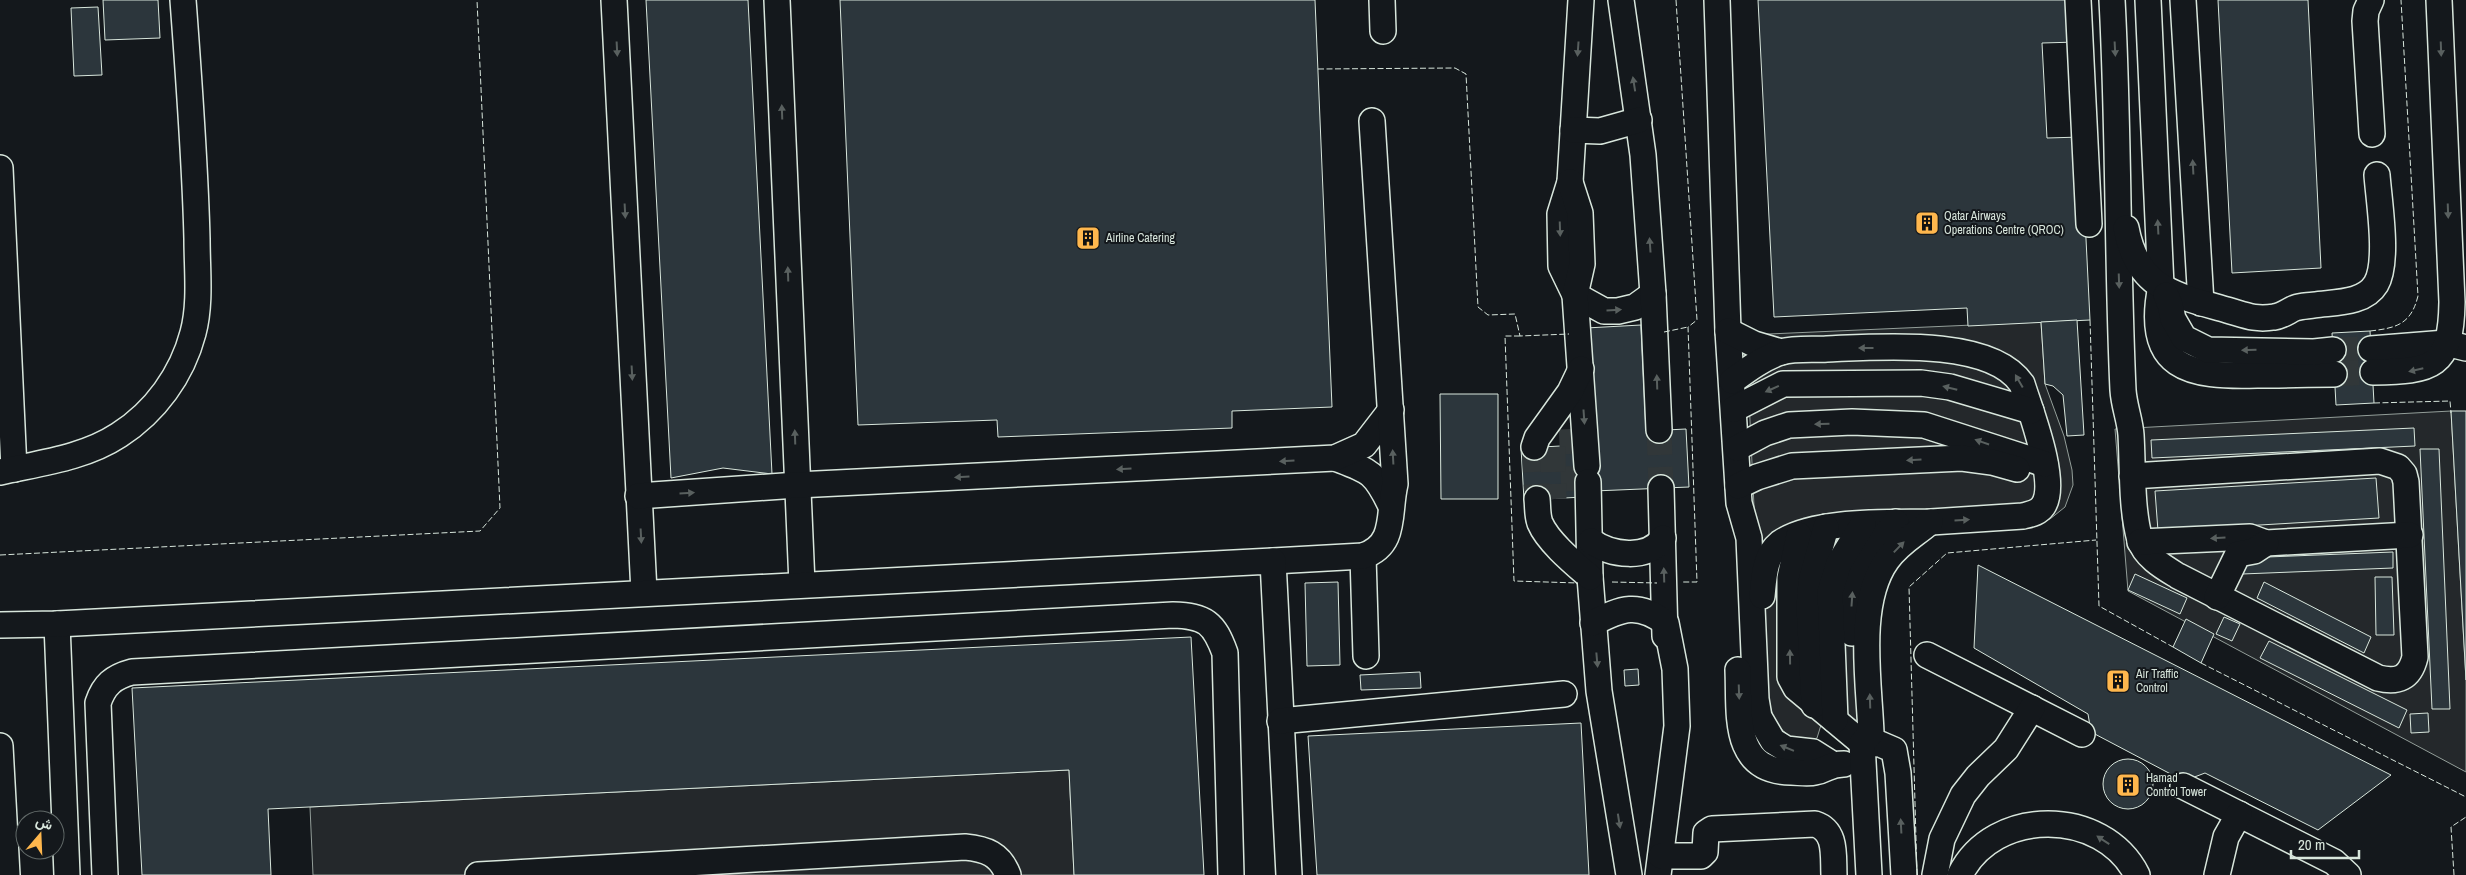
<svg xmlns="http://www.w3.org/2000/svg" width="2466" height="875" font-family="'Archivo Narrow',Vazirmatn,sans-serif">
<rect width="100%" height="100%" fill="#14181c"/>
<!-- parking -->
<g fill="#24282b" stroke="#939e99">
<path d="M 2041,322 L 2045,384 L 2064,436 L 2072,470 L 2073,485 L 2065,507 L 2050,519 L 2032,523 L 1936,528 L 1920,536 L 1878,585 L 1880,723 L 1821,725 L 1817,738 L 1812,741 L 1793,740 L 1775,723 L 1762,678 L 1746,335 Z"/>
<path d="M 2451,411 L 2466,680 L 2466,772 L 2128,591 L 2115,429 Z"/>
<path d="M 1069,770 L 1074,875 L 313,875 L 310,807 Z"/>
</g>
<!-- building -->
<g fill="#2c363c" stroke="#d8e6dc">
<path d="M 103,0 L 158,0 L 160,38 L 105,40 Z"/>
<path d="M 646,0 L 748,0 L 772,474 L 723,468 L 671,478 Z"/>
<path d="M 840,0 L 1315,0 L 1332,407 L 1232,411 L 1232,428 L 998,437 L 997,420 L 858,425 Z"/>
<path d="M 1758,0 L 2075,0 L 2077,42 L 2042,43 L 2047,138 L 2081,137 L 2090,320 L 1968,326 L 1967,308 L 1774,317 Z"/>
<path d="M 2218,0 L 2308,0 L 2321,268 L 2232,273 Z"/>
<path d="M 98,7 L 102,75 L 74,76 L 71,8 Z"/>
<path d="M 2077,320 L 2084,435 L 2067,436 L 2063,395 L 2053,386 L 2045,384 L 2041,322 Z"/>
<path d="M 1641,325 L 1646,431 L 1686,429 L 1689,487 L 1594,491 L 1584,497 L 1524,500 L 1521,448 L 1581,445 L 1586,328 Z"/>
<path d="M 2370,331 L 2374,403 L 2336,405 L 2332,333 Z"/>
<path d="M 1440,394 L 1498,394 L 1498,499 L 1441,499 Z"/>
<path d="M 2451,411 L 2466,411 L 2466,680 Z"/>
<path d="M 2414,428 L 2415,446 L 2152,458 L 2151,440 Z"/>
<path d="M 2420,449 L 2439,449 L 2450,709 L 2432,709 Z"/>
<path d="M 2376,478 L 2379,518 L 2158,531 L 2155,491 Z"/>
<path d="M 2393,552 L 2393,568 L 2242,574 L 2242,558 Z"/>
<path d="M 1978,565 L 2391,775 L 2318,830 L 2205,773 L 2184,781 L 2091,732 L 2088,714 L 1974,648 Z"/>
<path d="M 2135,574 L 2187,598 L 2180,614 L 2128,590 Z"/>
<path d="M 2375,577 L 2392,577 L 2394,635 L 2376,635 Z"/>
<path d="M 1338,582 L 1340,665 L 1307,666 L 1305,583 Z"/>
<path d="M 2264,582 L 2371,637 L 2364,653 L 2257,598 Z"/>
<path d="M 2224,617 L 2240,624 L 2232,641 L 2216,634 Z"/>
<path d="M 2186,619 L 2214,634 L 2201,663 L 2173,647 Z"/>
<path d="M 1191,637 L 1204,875 L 1074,875 L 1069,770 L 268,809 L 271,875 L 142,875 L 132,688 Z"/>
<path d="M 2269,641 L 2407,710 L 2399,728 L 2260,658 Z"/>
<path d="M 1638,669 L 1639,685 L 1625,686 L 1624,670 Z"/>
<path d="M 1420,672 L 1421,688 L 1361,690 L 1360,675 Z"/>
<path d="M 2428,713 L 2429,732 L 2411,733 L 2410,714 Z"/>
<path d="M 1581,723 L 1589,875 L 1317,875 L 1308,736 Z"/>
<circle cx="2128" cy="784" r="25"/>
</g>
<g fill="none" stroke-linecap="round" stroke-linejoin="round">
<!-- minor-tunnel -->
<g stroke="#313739" stroke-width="25" stroke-dasharray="25 12" stroke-linecap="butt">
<path d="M 2333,350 L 2371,349"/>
<path d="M 2334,374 L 2373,372"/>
<path d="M 1570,392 L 1574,498"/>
<path d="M 1659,430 L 1661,488"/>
<path d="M 1534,447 L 1537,499"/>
<path d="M 1553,447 L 1554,499"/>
</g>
<!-- minor casing -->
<g stroke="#d8e6dc" stroke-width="28">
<g id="minor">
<path d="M 614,0 L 644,592"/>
<path d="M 777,0 L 802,584"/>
<path d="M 1382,0 L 1383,31"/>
<path d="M 1581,0 L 1570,182 L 1560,214 L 1561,266 L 1575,295 L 1604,311 L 1618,311 L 1635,307 L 1653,294"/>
<path d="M 1621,0 L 1643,155 L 1653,294 L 1659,430"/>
<path d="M 1717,0 L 1728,331 L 1739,503 L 1749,538 L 1756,699 L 1759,717 L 1773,741 L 1786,749 L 1813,752 L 1832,764"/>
<path d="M 2078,0 L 2089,224"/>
<path d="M 2112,0 C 2119,130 2117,260 2123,390 C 2124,406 2130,420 2131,435 C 2133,468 2131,508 2140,540 C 2145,557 2165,568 2178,576 L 2378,678 C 2398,683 2410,678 2415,657 L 2406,482 L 2404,474 L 2398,467 L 2380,461 L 2132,476"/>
<path d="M 2148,0 L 2161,286 C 2144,369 2189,377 2257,375 C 2283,375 2309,374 2334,374"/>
<path d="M 2183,0 L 2201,303"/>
<path d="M 2371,0 L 2366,11 L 2365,21 L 2372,134"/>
<path d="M 1573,130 L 1600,131 L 1639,120"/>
<path d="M 0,168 L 14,469"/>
<path d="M 1570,182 L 1580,213 L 1582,264 L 1575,295 L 1587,466"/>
<path d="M 2126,228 C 2137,289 2175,295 2227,310 C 2245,315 2254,320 2274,317 C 2282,316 2288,311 2295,308 C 2301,306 2308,306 2314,305 C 2334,302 2364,304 2376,284 C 2389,262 2379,202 2377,175"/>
<path d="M 2166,295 L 2170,305 L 2173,319 L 2184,338 L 2208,350 L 2314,352 L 2333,350"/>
<path d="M 1728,331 L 1754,344 L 1781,352"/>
<path d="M 2371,349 L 2446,343 L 2466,348"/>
<path d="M 2373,372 C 2433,371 2451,368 2452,302 L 2439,0"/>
<path d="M 1732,381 C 1747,370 1763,358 1781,352 C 1794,348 1813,350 1827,349 C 1877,347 1991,337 2022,384 C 2030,410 2059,483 2043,506 C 2038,513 2031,514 2023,516 C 1992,518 1962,520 1931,522 C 1891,523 1814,519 1780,543 C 1764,556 1764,577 1762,596"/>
<path d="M 1734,409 L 1783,384 L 1921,383 L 1950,387 L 2031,411"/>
<path d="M 1534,447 L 1537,438 L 1570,392 L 1581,369"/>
<path d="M 1737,448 L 1765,433 L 1789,425 L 1852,422 L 1924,425 L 2045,464"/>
<path d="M 1335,458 C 1369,471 1374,471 1390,504"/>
<path d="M 0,472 C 40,463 84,458 119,435 C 155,412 182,375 193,333 C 201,303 197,270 197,239 C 195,159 189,80 183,0"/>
<path d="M 1588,482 L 1590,577 L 1599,691 L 1629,875"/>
<path d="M 1738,486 L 1757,477 L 1792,466 L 1962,458 L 1992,462 L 2017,469"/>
<path d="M 1661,488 L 1665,636"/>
<path d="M 638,496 L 797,485 L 1335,458 L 1364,445 L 1391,410"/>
<path d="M 1537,499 C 1538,507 1537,515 1540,523 C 1548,542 1575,564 1590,577"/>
<path d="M 1799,535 L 1790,578 L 1790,677 L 1796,688 L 1862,743 L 1880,744 L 1894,750 L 1898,773 L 1904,875"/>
<path d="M 1591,541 C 1610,555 1648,561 1663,538"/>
<path d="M 2140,542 L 2250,537 L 2266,543 L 2410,535"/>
<path d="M 1363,556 L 1366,656"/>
<path d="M 1273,561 L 1363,556 C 1397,545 1388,513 1395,484 L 1372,121"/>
<path d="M 2217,597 L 2238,554 L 2254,551 L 2266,543"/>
<path d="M 1593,623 C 1622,608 1638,602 1666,623 L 1675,669 L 1677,726 L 1658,875"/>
<path d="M 57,624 L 67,875"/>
<path d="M 0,625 L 57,624 L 1273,561 L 1289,875"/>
<path d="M 1852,633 C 1851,571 1857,568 1896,522"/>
<path d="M 1927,655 L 2082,734"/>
<path d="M 1738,670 C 1740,713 1731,771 1791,772 C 1798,772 1808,774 1815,772 C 1827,770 1828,764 1844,764"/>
<path d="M 1814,705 L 1809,607 L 1811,581 L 1826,527"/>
<path d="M 1835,720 L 1830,592 L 1839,563 L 1863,524"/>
<path d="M 1280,721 L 1564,694"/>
<path d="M 0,746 L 7,875"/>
<path d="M 2183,786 L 2334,862 L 2348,875"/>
<path d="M 1661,856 L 1701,856 L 1705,852 L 1706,833 L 1712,829 L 1815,824 C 1837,831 1833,856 1834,875"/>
<path d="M 105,875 L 98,703 C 104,685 113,677 132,672 L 1173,615 C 1206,616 1214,623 1225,653 L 1231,875"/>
<path d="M 478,875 L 965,847 C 986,849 1000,854 1008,875"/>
<path d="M 1869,875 L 1862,743 L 1871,733 C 1869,681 1856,603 1887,560 C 1899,543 1915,535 1930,522"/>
<path d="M 1935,875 L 1942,839 L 1963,795 L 1978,776 L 2006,749 L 2032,708"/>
<path d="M 1960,875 C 1993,807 2103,807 2137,875"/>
<path d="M 2217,875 L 2226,837 L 2239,814"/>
</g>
</g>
<!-- minor -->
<use href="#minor" stroke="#14181c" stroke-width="25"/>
<!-- fence -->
<g stroke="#d8e6dc" stroke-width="1" stroke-dasharray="6 2.5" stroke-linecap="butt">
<path d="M 1676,0 L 1697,320 L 1688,327 L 1697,582 L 1681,582"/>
<path d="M 1318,69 L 1455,68 L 1466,74 L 1478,307 L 1488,315 L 1515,314 L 1520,336 L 1569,334"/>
<path d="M 2090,320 L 2099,606 L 2173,647"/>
<path d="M 2370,331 C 2397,328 2411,324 2418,296 L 2401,0"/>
<path d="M 1664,332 L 1688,327"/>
<path d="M 1520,336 L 1505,336 L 1514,581 L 1578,583"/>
<path d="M 2374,403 L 2450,401 L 2451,413"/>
<path d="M 0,555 L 480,531 L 500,508 L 477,0"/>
<path d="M 1612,582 L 1657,583"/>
<path d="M 2201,663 L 2466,797"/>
<path d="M 1917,875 L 1909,587 L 1947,553 L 2096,540"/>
<path d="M 2454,875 L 2451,827 L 2466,817"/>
</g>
</g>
<!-- one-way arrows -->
<defs><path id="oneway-solid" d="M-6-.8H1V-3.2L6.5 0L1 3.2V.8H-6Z" transform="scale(1.25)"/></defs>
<g fill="#59605f">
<use href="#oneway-solid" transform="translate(617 49) rotate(87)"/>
<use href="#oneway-solid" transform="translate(1578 49) rotate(94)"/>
<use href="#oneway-solid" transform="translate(2115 49) rotate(87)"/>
<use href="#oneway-solid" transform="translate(2441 49) rotate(88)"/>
<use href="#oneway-solid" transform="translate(1634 84) rotate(-99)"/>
<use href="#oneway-solid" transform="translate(782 112) rotate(-92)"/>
<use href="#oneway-solid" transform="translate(2193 167) rotate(-93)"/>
<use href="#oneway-solid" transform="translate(625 211) rotate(87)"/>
<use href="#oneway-solid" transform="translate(2448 211) rotate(88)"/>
<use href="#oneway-solid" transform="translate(2158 227) rotate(-93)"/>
<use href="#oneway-solid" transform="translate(1560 229) rotate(88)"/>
<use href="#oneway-solid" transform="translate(1650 245) rotate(-94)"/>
<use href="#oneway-solid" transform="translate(788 274) rotate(-92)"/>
<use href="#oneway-solid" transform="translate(2119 281) rotate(88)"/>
<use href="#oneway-solid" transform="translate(1614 310) rotate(-3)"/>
<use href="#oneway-solid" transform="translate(1866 348) rotate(180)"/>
<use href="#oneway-solid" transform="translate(2249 350) rotate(178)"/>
<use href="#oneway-solid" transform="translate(2416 370) rotate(167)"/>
<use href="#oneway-solid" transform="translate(632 373) rotate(87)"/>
<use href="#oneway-solid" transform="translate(2019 381) rotate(-120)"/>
<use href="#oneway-solid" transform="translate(1657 382) rotate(-92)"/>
<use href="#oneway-solid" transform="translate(1950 388) rotate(-166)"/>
<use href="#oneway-solid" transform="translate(1772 389) rotate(156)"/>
<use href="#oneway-solid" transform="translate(1584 417) rotate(86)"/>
<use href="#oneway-solid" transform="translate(1822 424) rotate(178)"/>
<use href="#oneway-solid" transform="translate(795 437) rotate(-92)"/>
<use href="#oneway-solid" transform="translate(1982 442) rotate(-161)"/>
<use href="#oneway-solid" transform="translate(1393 457) rotate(-93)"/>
<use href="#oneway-solid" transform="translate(1914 460) rotate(176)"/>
<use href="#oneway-solid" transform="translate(1287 461) rotate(177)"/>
<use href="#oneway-solid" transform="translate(1124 469) rotate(177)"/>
<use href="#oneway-solid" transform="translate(962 477) rotate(177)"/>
<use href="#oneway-solid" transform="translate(687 493) rotate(-4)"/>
<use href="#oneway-solid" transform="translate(1962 520) rotate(-3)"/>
<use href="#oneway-solid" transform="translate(641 536) rotate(87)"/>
<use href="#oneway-solid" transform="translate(2218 538) rotate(177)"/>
<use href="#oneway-solid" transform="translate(1899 547) rotate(-46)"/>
<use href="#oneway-solid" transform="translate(1664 575) rotate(-92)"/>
<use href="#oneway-solid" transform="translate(1852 599) rotate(-86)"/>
<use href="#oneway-solid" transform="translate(1790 657) rotate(-91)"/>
<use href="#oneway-solid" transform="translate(1597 660) rotate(85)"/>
<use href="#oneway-solid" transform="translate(1739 692) rotate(88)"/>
<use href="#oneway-solid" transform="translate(1870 701) rotate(-92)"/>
<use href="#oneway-solid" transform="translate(1787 748) rotate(-158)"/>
<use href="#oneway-solid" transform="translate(1619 821) rotate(81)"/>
<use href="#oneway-solid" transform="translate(1901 826) rotate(-93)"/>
<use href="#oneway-solid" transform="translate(2103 840) rotate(-147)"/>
</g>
<!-- icons -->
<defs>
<g id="building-square" transform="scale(1.25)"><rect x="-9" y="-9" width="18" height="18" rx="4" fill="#ffb74d" stroke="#14181c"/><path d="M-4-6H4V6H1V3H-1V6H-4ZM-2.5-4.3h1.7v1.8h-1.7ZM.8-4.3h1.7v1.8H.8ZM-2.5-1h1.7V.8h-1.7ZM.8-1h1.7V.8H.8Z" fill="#111"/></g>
</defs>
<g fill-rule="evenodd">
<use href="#building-square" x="1927" y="223"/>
<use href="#building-square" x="1088" y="238"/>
<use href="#building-square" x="2118" y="681"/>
<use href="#building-square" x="2128" y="785"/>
</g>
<g text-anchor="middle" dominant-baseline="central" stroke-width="4" stroke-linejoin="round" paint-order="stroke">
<!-- poi labels -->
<g font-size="12" fill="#d8e6dc" stroke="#14181c" text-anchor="start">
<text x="1944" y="216">Qatar Airways<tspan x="1944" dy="14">Operations Centre (QROC)</tspan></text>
<text x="1106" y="238">Airline Catering</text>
<text x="2136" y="674">Air Traffic<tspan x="2136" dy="14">Control</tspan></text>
<text x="2146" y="778">Hamad<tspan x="2146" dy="14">Control Tower</tspan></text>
</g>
</g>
<!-- north arrow -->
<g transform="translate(40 835) rotate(19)"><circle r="24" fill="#14181c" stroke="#626a69"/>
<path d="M0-4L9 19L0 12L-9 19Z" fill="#ffb74d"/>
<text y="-8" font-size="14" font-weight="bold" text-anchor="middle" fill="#d8e6dc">ش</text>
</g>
<!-- scale -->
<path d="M2291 850v8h68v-8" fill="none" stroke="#d8e6dc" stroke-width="2.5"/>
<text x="2298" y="850" font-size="15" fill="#d8e6dc" stroke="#14181c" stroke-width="4" paint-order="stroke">20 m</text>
</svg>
